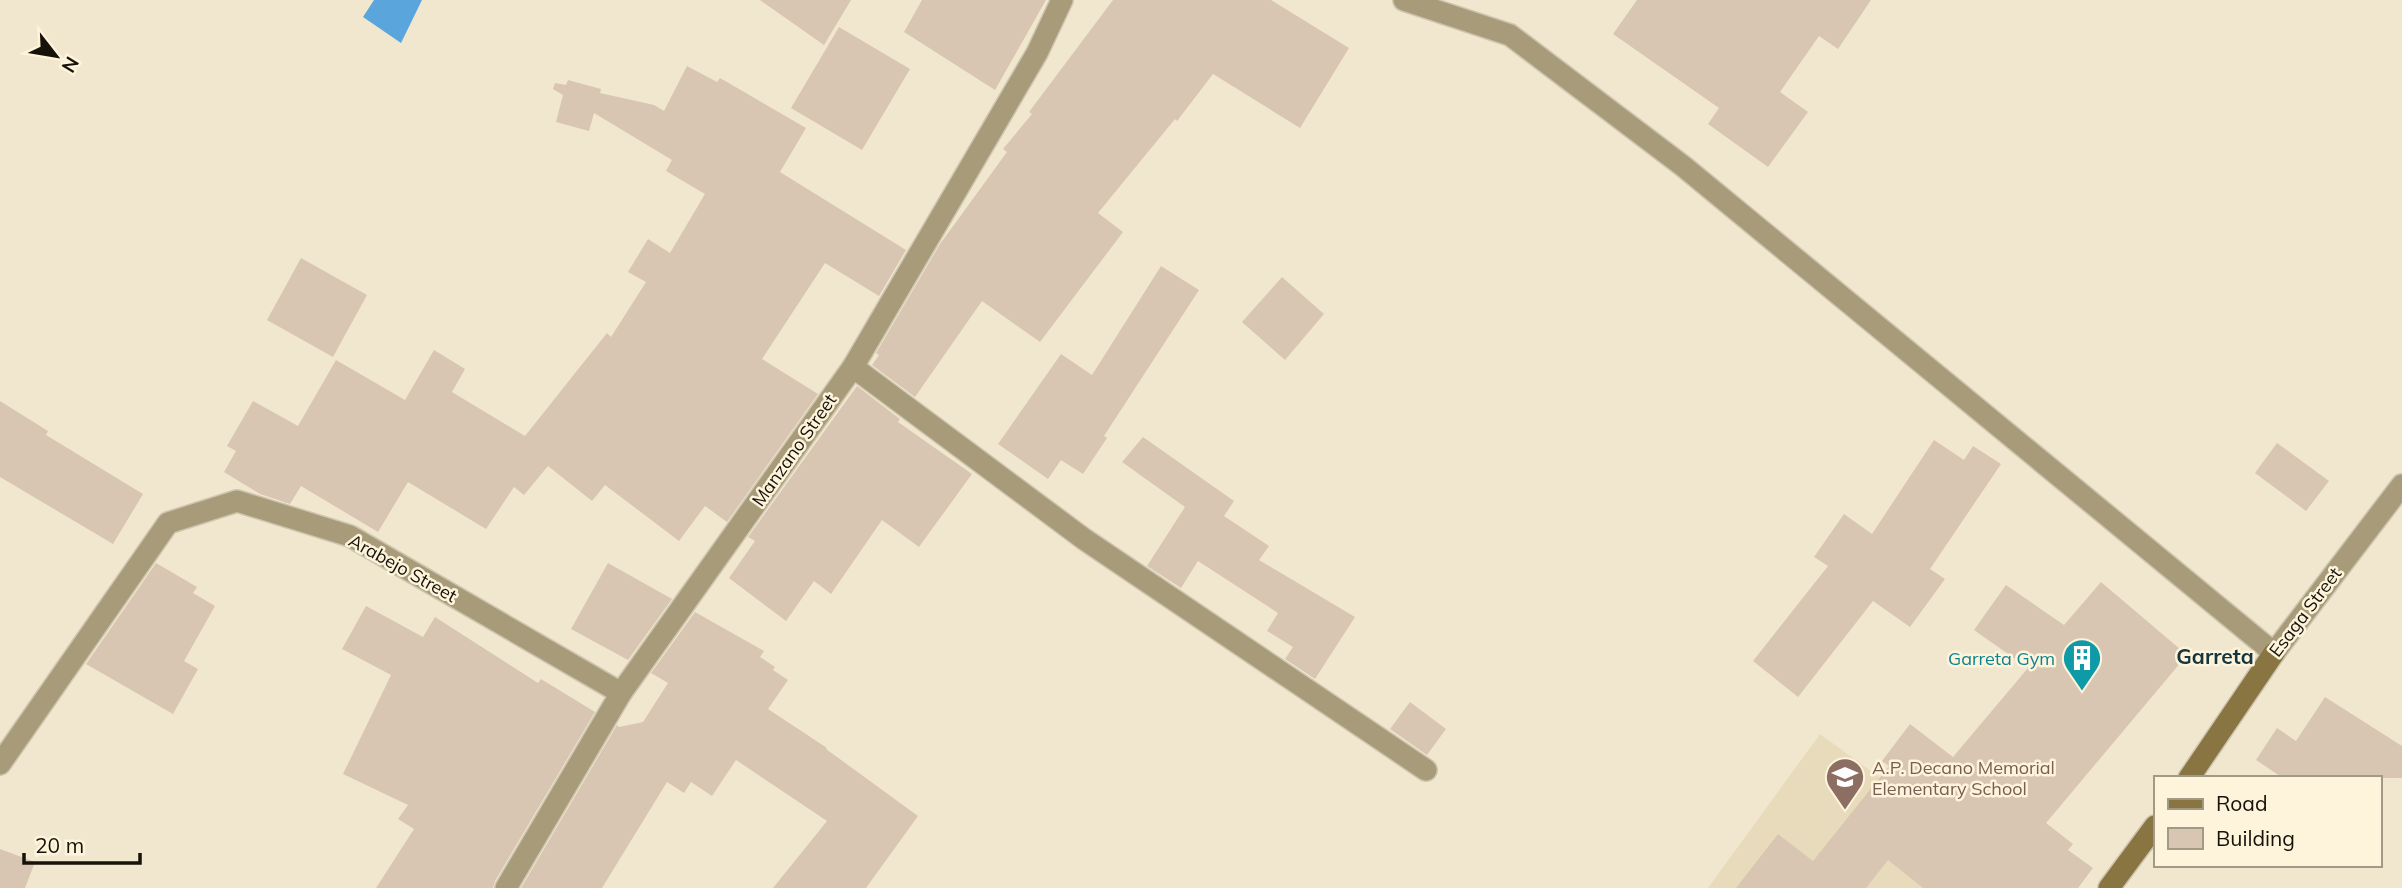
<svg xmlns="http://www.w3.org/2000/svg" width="2402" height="888" font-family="Mulish,sans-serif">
<rect width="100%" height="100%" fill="#f0e7ce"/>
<!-- built -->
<path fill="#e7dbbb" d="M 1820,734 L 2032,888 L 1708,888 Z"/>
<!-- water -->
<path fill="#5aa5dc" d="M 374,0 L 422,0 L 401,43 L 363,17 Z"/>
<!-- building -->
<g fill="#d9c6b2">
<path d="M 760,0 L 851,0 L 824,45 Z"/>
<path d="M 922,0 L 1046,0 L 995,90 L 904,32 Z"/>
<path d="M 1113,0 L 1271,0 L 1349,48 L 1300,128 L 1213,74 L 1177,121 L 1175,119 L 1098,213 L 1123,232 L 1040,342 L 982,301 L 915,397 L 872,365 L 879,355 L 876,353 L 940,244 L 1007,152 L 1003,149 L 1032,114 L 1029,112 Z"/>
<path d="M 1637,0 L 1871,0 L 1838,49 L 1819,36 L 1780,92 L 1808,112 L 1768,167 L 1708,124 L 1719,108 L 1613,34 Z"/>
<path d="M 839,27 L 910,69 L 862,150 L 791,108 Z"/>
<path d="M 687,66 L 717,82 L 720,78 L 806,128 L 780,172 L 906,250 L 879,296 L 825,263 L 762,359 L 818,394 L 727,522 L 705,506 L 679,541 L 605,485 L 592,501 L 548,466 L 524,495 L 514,487 L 486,529 L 408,482 L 378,532 L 301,486 L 290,504 L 260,494 L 224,472 L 236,451 L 227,446 L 253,401 L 298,426 L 336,360 L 405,400 L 434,350 L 465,369 L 452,392 L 525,436 L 607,333 L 611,337 L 646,282 L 628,272 L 648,239 L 670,253 L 705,194 L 666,171 L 672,160 L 594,113 L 589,131 L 556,122 L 563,95 L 553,89 L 555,83 L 566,85 L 568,80 L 601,89 L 600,93 L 654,105 L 664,111 Z"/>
<path d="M 301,258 L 367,295 L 333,357 L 267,320 Z"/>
<path d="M 1161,266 L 1199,290 L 1104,436 L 1107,438 L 1083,474 L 1061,460 L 1048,479 L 998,444 L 1061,354 L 1092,375 Z"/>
<path d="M 1282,277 L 1324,314 L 1285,360 L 1242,322 Z"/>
<path d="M 857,386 L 900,419 L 898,422 L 972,474 L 919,547 L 882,520 L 831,594 L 814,581 L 786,621 L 729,578 L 755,541 L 748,537 Z"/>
<path d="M 0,401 L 48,431 L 46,435 L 143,494 L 113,544 L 0,477 Z"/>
<path d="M 1143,437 L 1234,501 L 1224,516 L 1269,546 L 1259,560 L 1355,617 L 1315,679 L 1285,659 L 1293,647 L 1267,631 L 1278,613 L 1198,561 L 1181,588 L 1147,566 L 1185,507 L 1122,462 Z"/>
<path d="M 1934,440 L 1964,460 L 1973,446 L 2001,464 L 1930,569 L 1945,579 L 1910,627 L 1873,601 L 1798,697 L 1753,661 L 1828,566 L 1814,557 L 1844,514 L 1872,534 Z"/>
<path d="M 2277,443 L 2329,481 L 2306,511 L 2255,473 Z"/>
<path d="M 156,563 L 197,587 L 193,593 L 215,606 L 184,661 L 198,669 L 173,714 L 86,664 Z"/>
<path d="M 608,563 L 672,599 L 628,660 L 571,629 Z"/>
<path d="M 2101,582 L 2187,655 L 2046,823 L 2073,844 L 2068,850 L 2093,868 L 2078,888 L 1923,888 L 1888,860 L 1866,888 L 1736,888 L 1778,834 L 1813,861 L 1889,766 L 1882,761 L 1910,724 L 1953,757 L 2028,668 L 1974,630 L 2006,585 L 2064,625 Z"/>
<path d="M 366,606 L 423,637 L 435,617 L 538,683 L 541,679 L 595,712 L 495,881 L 493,888 L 376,888 L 414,829 L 398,819 L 408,805 L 343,774 L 391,675 L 342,649 Z"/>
<path d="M 695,612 L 764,651 L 760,657 L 775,667 L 773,670 L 788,680 L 768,709 L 827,748 L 826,749 L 918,816 L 866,888 L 773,888 L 827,821 L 736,760 L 712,796 L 691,782 L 684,793 L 667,782 L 602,888 L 521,888 L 617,725 L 619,727 L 643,722 L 668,683 L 651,673 Z"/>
<path d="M 2325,697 L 2402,746 L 2402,778 L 2283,778 L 2256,760 L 2277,728 L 2296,741 Z"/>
<path d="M 1410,702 L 1446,729 L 1427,755 L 1390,729 Z"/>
<path d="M 0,849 L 35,862 L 25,888 L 0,888 Z"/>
</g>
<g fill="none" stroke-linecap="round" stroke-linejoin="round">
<!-- street casing -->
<g stroke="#cdc5af" stroke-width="24">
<g id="street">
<path d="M 1404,0 L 1510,35 L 1683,166 L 2274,653 L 2402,485"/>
<path d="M 853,367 L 1084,539 L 1426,770"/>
<path d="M 0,764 L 168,523 L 237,501 L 350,536 L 621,693"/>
<path d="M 506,888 L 621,693 L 853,367 L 1037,53 L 1062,0"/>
</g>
</g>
<!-- secondary casing -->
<g stroke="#cdc5af" stroke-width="24">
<g id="secondary">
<path d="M 2189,778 L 2274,653"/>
<path d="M 2109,888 L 2155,826"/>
</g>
</g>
<!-- street -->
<use href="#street" stroke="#a79b79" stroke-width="21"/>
<!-- secondary -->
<use href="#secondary" stroke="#887541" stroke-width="21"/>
</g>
<!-- icons -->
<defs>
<g id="building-pin" transform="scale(2.0125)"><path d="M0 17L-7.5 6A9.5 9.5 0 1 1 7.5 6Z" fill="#0f9aa8" stroke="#fef4db"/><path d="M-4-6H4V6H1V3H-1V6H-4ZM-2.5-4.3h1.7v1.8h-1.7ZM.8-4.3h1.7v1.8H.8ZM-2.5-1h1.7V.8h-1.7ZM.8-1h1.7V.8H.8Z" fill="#fff"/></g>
<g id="school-pin" transform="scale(2.0125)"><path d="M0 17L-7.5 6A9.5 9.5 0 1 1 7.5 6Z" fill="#8d6e63" stroke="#fef4db"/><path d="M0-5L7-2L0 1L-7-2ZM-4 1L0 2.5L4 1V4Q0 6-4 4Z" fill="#fff"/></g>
</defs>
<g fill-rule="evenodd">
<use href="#building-pin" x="2082" y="658"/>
<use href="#school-pin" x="1845" y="777"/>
</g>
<g text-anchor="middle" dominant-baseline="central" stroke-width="5" stroke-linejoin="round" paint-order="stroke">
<!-- street labels -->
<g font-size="18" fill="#16120a" stroke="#fef4db">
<text transform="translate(794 450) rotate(-55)">Manzano Street</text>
<text transform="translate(403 568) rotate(29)">Arabejo Street</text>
<text transform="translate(2305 612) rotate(-53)">Esaga Street</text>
</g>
<!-- culture labels -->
<g font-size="18" fill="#0d838f" stroke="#fef4db" text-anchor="end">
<text x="2055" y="658">Garreta Gym</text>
</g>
<!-- education labels -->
<g font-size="18" fill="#785e54" stroke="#fef4db" text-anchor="start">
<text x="1872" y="767">A.P. Decano Memorial<tspan x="1872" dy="21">Elementary School</tspan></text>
</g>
<!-- quarter labels -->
<g font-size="21" font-weight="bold" fill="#16363d" stroke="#fef4db">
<text x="2215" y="656">Garreta</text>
</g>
</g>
<!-- legend -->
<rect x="2154" y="776" width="228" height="91" fill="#fef4db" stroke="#a19a87" stroke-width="2"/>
<rect x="2168" y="799" width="35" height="10" fill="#887541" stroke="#a19a87" stroke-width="2"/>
<text x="2216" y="811" font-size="21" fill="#16120a">Road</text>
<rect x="2168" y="828" width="35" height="21" fill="#d9c6b2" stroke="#a19a87" stroke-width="2"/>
<text x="2216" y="846" font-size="21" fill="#16120a">Building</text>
<!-- north arrow -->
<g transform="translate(56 56) rotate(121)" stroke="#fef4db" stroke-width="5" paint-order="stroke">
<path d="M0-5L12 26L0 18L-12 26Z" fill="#16120a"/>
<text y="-10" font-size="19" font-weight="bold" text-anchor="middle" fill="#16120a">N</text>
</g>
<!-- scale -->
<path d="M24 853v10h116v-10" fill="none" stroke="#16120a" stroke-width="3.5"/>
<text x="35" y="853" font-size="21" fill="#16120a" stroke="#fef4db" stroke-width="5" paint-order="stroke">20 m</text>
</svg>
